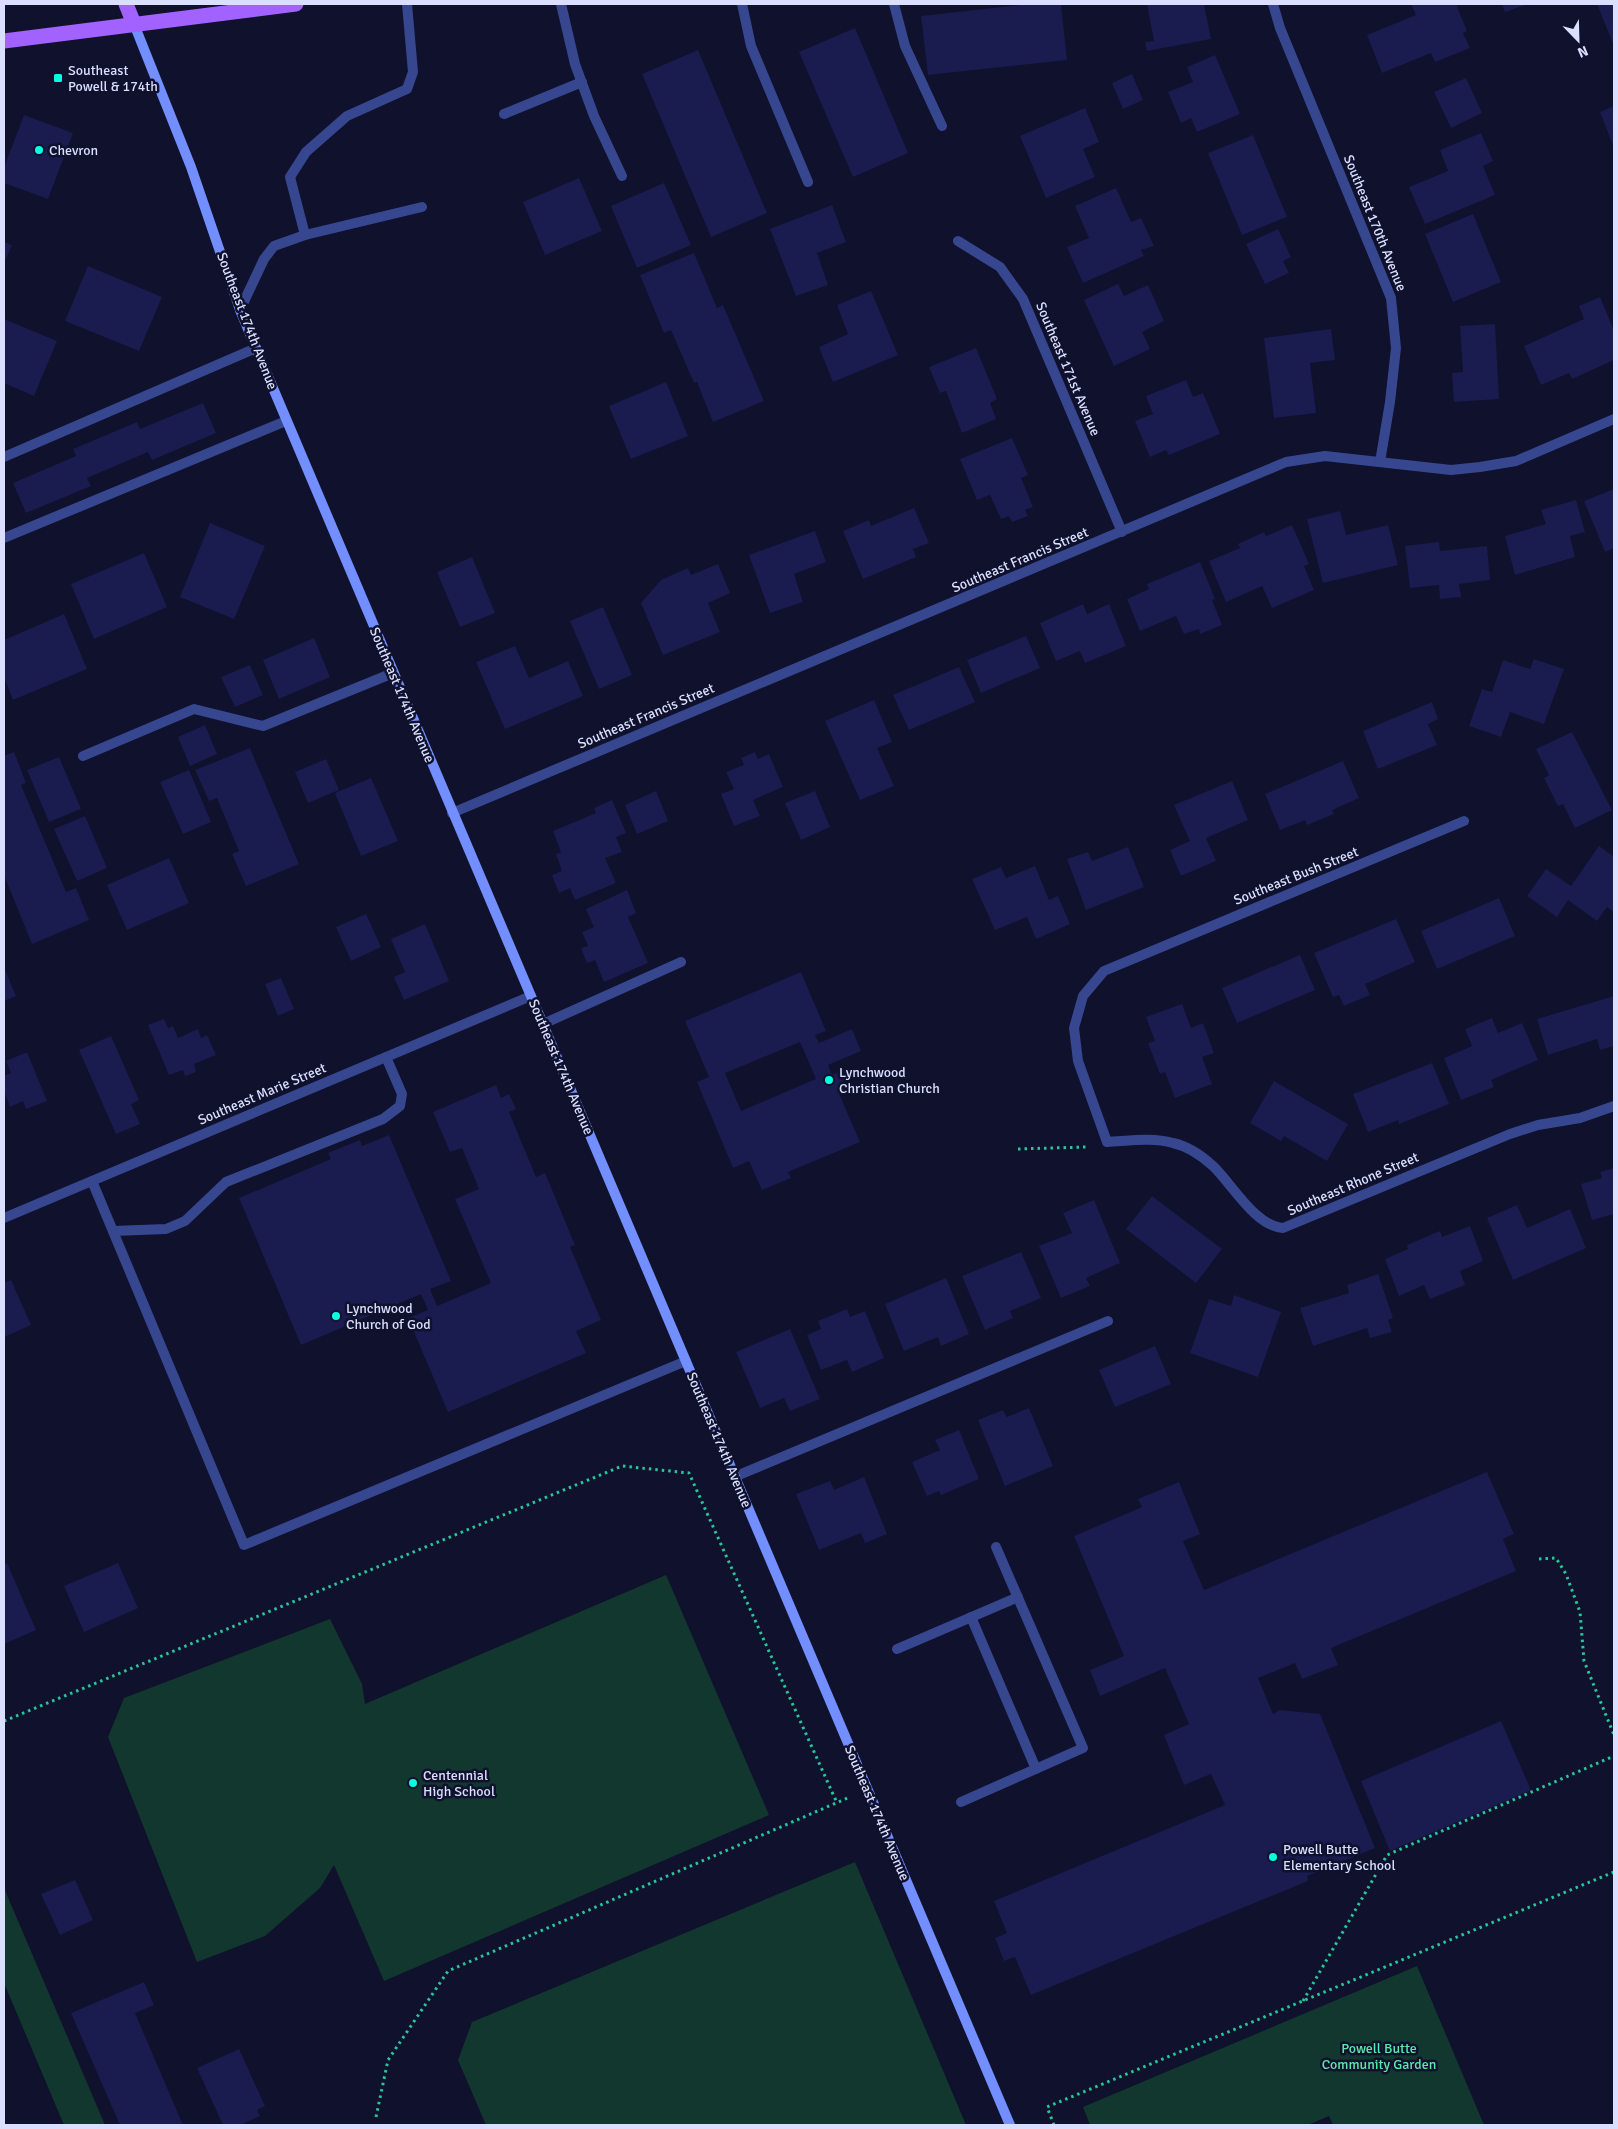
<svg xmlns="http://www.w3.org/2000/svg" width="1618" height="2129" font-family="Signika,sans-serif">
<rect width="100%" height="100%" fill="#0f112d"/>
<!-- green -->
<g fill="#12372e">
<path d="M 666,1575 L 769,1815 L 384,1981 L 334,1865 L 320,1888 L 265,1936 L 197,1962 L 108,1737 L 124,1698 L 330,1619 L 362,1684 L 365,1704 Z"/>
<path d="M 855,1862 L 966,2125 L 486,2125 L 458,2060 L 472,2022 Z"/>
<path d="M 4,1888 L 105,2125 L 64,2125 L 4,1983 Z"/>
<path d="M 1417,1966 L 1484,2125 L 1333,2125 L 1329,2116 L 1308,2125 L 1090,2125 L 1083,2107 Z"/>
</g>
<!-- building -->
<g fill="#1a1b4f" fill-rule="evenodd">
<path d="M 1030,4 L 1061,4 L 1067,60 L 928,75 L 921,16 Z"/>
<path d="M 1147,4 L 1204,4 L 1211,39 L 1147,51 L 1145,42 L 1154,41 Z"/>
<path d="M 1411,4 L 1456,4 L 1467,31 L 1463,33 L 1470,48 L 1435,62 L 1431,53 L 1382,73 L 1367,35 L 1416,15 Z"/>
<path d="M 1502,4 L 1528,4 L 1505,12 Z"/>
<path d="M 1597,4 L 1614,4 L 1614,46 Z"/>
<path d="M 855,28 L 908,153 L 853,177 L 799,52 Z"/>
<path d="M 698,50 L 767,213 L 711,237 L 642,74 Z"/>
<path d="M 1215,55 L 1240,114 L 1197,132 L 1191,118 L 1181,123 L 1168,92 L 1193,82 L 1187,67 Z"/>
<path d="M 1132,74 L 1143,100 L 1123,109 L 1112,83 Z"/>
<path d="M 1466,78 L 1482,113 L 1451,128 L 1434,92 Z"/>
<path d="M 1614,106 L 1614,148 L 1600,112 Z"/>
<path d="M 1085,108 L 1099,142 L 1083,149 L 1095,177 L 1046,198 L 1020,136 Z"/>
<path d="M 24,115 L 73,133 L 48,199 L 4,183 L 4,168 Z"/>
<path d="M 1481,133 L 1493,161 L 1483,166 L 1495,195 L 1425,224 L 1409,187 L 1448,171 L 1440,150 Z"/>
<path d="M 1253,135 L 1287,217 L 1242,235 L 1208,153 Z"/>
<path d="M 579,178 L 602,231 L 545,255 L 523,202 Z"/>
<path d="M 664,183 L 691,245 L 637,268 L 611,206 Z"/>
<path d="M 1116,188 L 1131,222 L 1141,218 L 1154,246 L 1141,250 L 1144,256 L 1083,283 L 1067,247 L 1089,238 L 1075,206 Z"/>
<path d="M 832,205 L 846,242 L 817,253 L 828,285 L 796,296 L 770,229 Z"/>
<path d="M 1473,214 L 1501,282 L 1453,302 L 1425,234 Z"/>
<path d="M 1278,229 L 1291,257 L 1283,261 L 1289,273 L 1265,284 L 1246,244 Z"/>
<path d="M 4,242 L 12,245 L 6,259 L 4,258 Z"/>
<path d="M 694,253 L 717,308 L 723,305 L 764,401 L 713,422 L 697,382 L 694,383 L 671,330 L 664,333 L 640,275 Z"/>
<path d="M 88,266 L 162,297 L 139,351 L 65,321 Z"/>
<path d="M 1118,284 L 1124,296 L 1148,285 L 1164,321 L 1142,332 L 1150,349 L 1114,366 L 1084,300 Z"/>
<path d="M 871,291 L 898,355 L 833,382 L 819,347 L 848,334 L 837,305 Z"/>
<path d="M 1600,297 L 1614,331 L 1614,360 L 1572,379 L 1569,373 L 1541,385 L 1524,346 L 1584,319 L 1579,306 Z"/>
<path d="M 4,319 L 57,341 L 34,396 L 4,383 Z"/>
<path d="M 1495,324 L 1499,399 L 1454,402 L 1452,373 L 1463,372 L 1460,326 Z"/>
<path d="M 1331,329 L 1335,360 L 1310,363 L 1316,413 L 1274,418 L 1264,338 Z"/>
<path d="M 976,348 L 997,399 L 990,403 L 996,419 L 962,433 L 946,391 L 940,393 L 929,367 Z"/>
<path d="M 1186,380 L 1193,397 L 1203,393 L 1220,434 L 1169,455 L 1166,450 L 1150,457 L 1135,421 L 1153,414 L 1146,396 Z"/>
<path d="M 666,382 L 688,436 L 631,459 L 609,406 Z"/>
<path d="M 203,403 L 216,433 L 152,460 L 148,452 L 87,478 L 91,486 L 26,513 L 13,483 L 76,456 L 73,449 L 137,422 L 140,429 Z"/>
<path d="M 1012,438 L 1028,475 L 1021,478 L 1033,507 L 1025,510 L 1028,516 L 1012,522 L 1009,516 L 1001,519 L 990,495 L 977,500 L 960,459 Z"/>
<path d="M 1614,489 L 1614,548 L 1605,552 L 1584,501 Z"/>
<path d="M 1576,500 L 1585,532 L 1570,536 L 1575,557 L 1515,575 L 1505,536 L 1546,524 L 1541,510 Z"/>
<path d="M 914,508 L 929,543 L 913,549 L 916,557 L 863,579 L 843,531 L 869,520 L 871,526 Z"/>
<path d="M 1340,511 L 1346,535 L 1388,525 L 1398,565 L 1323,583 L 1307,519 Z"/>
<path d="M 210,523 L 265,546 L 234,619 L 180,597 Z"/>
<path d="M 1292,525 L 1309,564 L 1304,566 L 1314,590 L 1272,608 L 1262,586 L 1226,602 L 1209,561 L 1240,548 L 1238,544 L 1264,532 L 1266,536 Z"/>
<path d="M 815,531 L 826,562 L 794,574 L 803,602 L 770,613 L 749,555 Z"/>
<path d="M 1439,542 L 1440,551 L 1487,546 L 1490,580 L 1459,584 L 1461,597 L 1440,599 L 1439,585 L 1410,588 L 1405,546 Z"/>
<path d="M 144,553 L 167,607 L 94,639 L 71,584 Z"/>
<path d="M 472,557 L 495,613 L 460,627 L 437,572 Z"/>
<path d="M 1200,562 L 1215,599 L 1212,600 L 1222,625 L 1200,634 L 1199,629 L 1184,634 L 1176,616 L 1140,631 L 1127,599 L 1149,589 L 1147,584 Z"/>
<path d="M 718,564 L 730,593 L 708,603 L 720,632 L 663,655 L 641,603 L 661,580 L 688,568 L 691,575 Z"/>
<path d="M 1083,604 L 1087,614 L 1109,604 L 1126,646 L 1085,663 L 1080,651 L 1056,661 L 1040,623 Z"/>
<path d="M 603,607 L 632,675 L 599,689 L 570,621 Z"/>
<path d="M 64,614 L 87,669 L 13,700 L 4,677 L 4,640 Z"/>
<path d="M 1026,636 L 1040,668 L 981,693 L 967,660 Z"/>
<path d="M 314,638 L 330,677 L 279,699 L 263,660 Z"/>
<path d="M 515,646 L 529,678 L 568,661 L 583,696 L 505,729 L 476,662 Z"/>
<path d="M 1534,659 L 1564,669 L 1544,724 L 1510,712 L 1501,737 L 1469,726 L 1482,689 L 1492,692 L 1503,660 L 1530,669 Z"/>
<path d="M 250,665 L 263,695 L 235,707 L 221,677 Z"/>
<path d="M 959,667 L 975,702 L 909,730 L 893,695 Z"/>
<path d="M 874,700 L 892,742 L 877,748 L 894,786 L 860,800 L 825,721 Z"/>
<path d="M 1432,702 L 1438,719 L 1428,724 L 1437,745 L 1378,769 L 1363,731 Z"/>
<path d="M 205,725 L 217,754 L 190,766 L 178,737 Z"/>
<path d="M 1572,732 L 1612,810 L 1575,828 L 1563,804 L 1558,806 L 1544,778 L 1549,775 L 1536,749 Z"/>
<path d="M 250,748 L 299,864 L 246,886 L 232,854 L 239,851 L 217,798 L 209,801 L 195,770 Z"/>
<path d="M 14,752 L 26,783 L 21,785 L 66,892 L 76,888 L 89,920 L 32,944 L 4,875 L 4,756 Z"/>
<path d="M 755,752 L 758,759 L 769,754 L 783,787 L 753,800 L 760,816 L 734,826 L 721,794 L 734,789 L 726,772 L 744,765 L 741,758 Z"/>
<path d="M 59,757 L 81,809 L 49,822 L 27,770 Z"/>
<path d="M 326,759 L 339,790 L 308,803 L 295,772 Z"/>
<path d="M 1343,761 L 1359,798 L 1332,810 L 1334,814 L 1307,825 L 1305,820 L 1280,830 L 1265,794 Z"/>
<path d="M 189,770 L 211,822 L 183,834 L 160,782 Z"/>
<path d="M 371,778 L 398,841 L 361,856 L 335,793 Z"/>
<path d="M 1232,781 L 1248,820 L 1206,838 L 1216,861 L 1181,876 L 1170,850 L 1190,841 L 1174,805 Z"/>
<path d="M 656,791 L 668,821 L 637,834 L 625,805 Z"/>
<path d="M 815,791 L 830,827 L 801,840 L 785,803 Z"/>
<path d="M 612,800 L 626,833 L 616,837 L 622,852 L 605,858 L 616,883 L 575,900 L 570,888 L 559,893 L 552,875 L 562,871 L 556,854 L 561,852 L 553,831 L 596,813 L 594,808 Z"/>
<path d="M 85,816 L 107,868 L 77,881 L 54,829 Z"/>
<path d="M 1599,846 L 1614,857 L 1614,912 L 1607,907 L 1597,921 L 1568,900 L 1557,917 L 1527,896 L 1546,869 L 1571,886 Z"/>
<path d="M 1128,847 L 1144,887 L 1086,910 L 1067,859 L 1088,852 L 1092,861 Z"/>
<path d="M 169,858 L 189,903 L 127,930 L 107,885 Z"/>
<path d="M 1035,866 L 1049,900 L 1058,896 L 1070,924 L 1036,939 L 1027,917 L 995,930 L 972,879 L 1001,867 L 1006,878 Z"/>
<path d="M 627,890 L 636,913 L 628,917 L 648,963 L 604,982 L 595,960 L 587,963 L 581,948 L 588,946 L 582,932 L 594,927 L 586,909 Z"/>
<path d="M 1499,898 L 1515,936 L 1437,969 L 1421,931 Z"/>
<path d="M 366,914 L 381,947 L 351,961 L 336,927 Z"/>
<path d="M 1396,919 L 1415,962 L 1365,984 L 1370,995 L 1344,1006 L 1339,995 L 1333,997 L 1314,953 Z"/>
<path d="M 425,924 L 449,981 L 404,1000 L 394,977 L 405,972 L 391,939 Z"/>
<path d="M 1300,955 L 1315,990 L 1237,1023 L 1222,988 Z"/>
<path d="M 4,967 L 16,996 L 4,1001 Z"/>
<path d="M 801,972 L 826,1031 L 815,1035 L 819,1043 L 852,1029 L 861,1051 L 828,1065 L 832,1075 L 841,1071 L 848,1087 L 838,1091 L 860,1142 L 788,1172 L 791,1178 L 762,1190 L 749,1161 L 733,1168 L 697,1082 L 709,1077 L 685,1021 ZM 800,1042 L 816,1079 L 741,1111 L 725,1073 Z"/>
<path d="M 281,978 L 294,1009 L 278,1016 L 265,984 Z"/>
<path d="M 1614,996 L 1614,1046 L 1600,1050 L 1597,1039 L 1548,1055 L 1537,1019 Z"/>
<path d="M 1182,1004 L 1191,1028 L 1203,1023 L 1214,1053 L 1202,1057 L 1212,1084 L 1175,1098 L 1165,1072 L 1160,1074 L 1148,1043 L 1155,1041 L 1146,1017 Z"/>
<path d="M 1492,1018 L 1498,1033 L 1522,1023 L 1538,1060 L 1491,1080 L 1494,1087 L 1461,1100 L 1444,1058 L 1472,1046 L 1465,1029 Z"/>
<path d="M 164,1019 L 168,1028 L 173,1026 L 178,1038 L 198,1029 L 201,1038 L 207,1035 L 216,1055 L 194,1064 L 196,1072 L 185,1076 L 183,1070 L 169,1075 L 148,1025 Z"/>
<path d="M 111,1036 L 139,1100 L 131,1104 L 140,1124 L 116,1134 L 79,1050 Z"/>
<path d="M 27,1052 L 47,1101 L 26,1109 L 23,1101 L 10,1107 L 4,1091 L 4,1076 L 11,1073 L 6,1061 Z"/>
<path d="M 1432,1063 L 1449,1104 L 1399,1124 L 1398,1120 L 1368,1132 L 1353,1094 Z"/>
<path d="M 1274,1081 L 1348,1124 L 1327,1161 L 1284,1136 L 1281,1141 L 1250,1123 Z"/>
<path d="M 496,1085 L 501,1098 L 509,1094 L 516,1109 L 509,1112 L 536,1177 L 545,1173 L 575,1245 L 570,1247 L 601,1320 L 576,1331 L 586,1353 L 448,1412 L 408,1318 L 428,1310 L 421,1294 L 301,1345 L 239,1198 L 331,1159 L 328,1153 L 360,1140 L 362,1146 L 389,1135 L 451,1281 L 430,1289 L 437,1306 L 491,1283 L 455,1199 L 479,1189 L 462,1148 L 450,1152 L 433,1112 Z"/>
<path d="M 1614,1168 L 1614,1214 L 1592,1220 L 1581,1184 L 1602,1178 L 1600,1172 Z"/>
<path d="M 1152,1196 L 1222,1249 L 1196,1283 L 1126,1229 Z"/>
<path d="M 1094,1200 L 1120,1263 L 1086,1278 L 1090,1286 L 1061,1298 L 1039,1246 L 1072,1233 L 1063,1213 Z"/>
<path d="M 1517,1205 L 1527,1228 L 1570,1209 L 1586,1248 L 1513,1280 L 1487,1218 Z"/>
<path d="M 1470,1226 L 1483,1261 L 1460,1271 L 1465,1285 L 1430,1299 L 1424,1285 L 1399,1296 L 1385,1259 L 1408,1249 L 1407,1245 L 1440,1231 L 1442,1237 Z"/>
<path d="M 1021,1252 L 1041,1298 L 1010,1311 L 1013,1318 L 985,1330 L 962,1276 Z"/>
<path d="M 1378,1274 L 1393,1318 L 1388,1320 L 1392,1332 L 1370,1338 L 1367,1328 L 1313,1346 L 1300,1308 L 1349,1293 L 1347,1285 Z"/>
<path d="M 946,1278 L 969,1334 L 941,1346 L 938,1337 L 904,1351 L 885,1304 Z"/>
<path d="M 11,1280 L 31,1325 L 4,1337 L 4,1283 Z"/>
<path d="M 1234,1295 L 1281,1312 L 1258,1377 L 1190,1353 L 1209,1299 L 1231,1306 Z"/>
<path d="M 847,1309 L 850,1317 L 865,1311 L 884,1358 L 852,1372 L 847,1360 L 821,1370 L 807,1335 L 821,1329 L 818,1321 Z"/>
<path d="M 790,1329 L 820,1399 L 790,1411 L 784,1398 L 760,1408 L 736,1352 Z"/>
<path d="M 1155,1346 L 1171,1384 L 1115,1407 L 1099,1370 Z"/>
<path d="M 1029,1408 L 1053,1466 L 1005,1486 L 978,1420 L 1003,1410 L 1007,1417 Z"/>
<path d="M 959,1430 L 979,1479 L 941,1495 L 939,1491 L 927,1496 L 912,1462 L 940,1450 L 935,1440 Z"/>
<path d="M 1487,1472 L 1514,1534 L 1503,1539 L 1516,1571 L 1331,1648 L 1338,1665 L 1302,1679 L 1295,1663 L 1258,1678 L 1273,1714 L 1280,1710 L 1320,1714 L 1375,1848 L 1307,1876 L 1308,1881 L 1031,1995 L 1015,1957 L 1004,1961 L 995,1938 L 1007,1933 L 994,1901 L 1225,1805 L 1211,1774 L 1184,1785 L 1164,1735 L 1189,1724 L 1165,1668 L 1100,1696 L 1090,1670 L 1124,1656 L 1074,1536 L 1142,1507 L 1138,1499 L 1179,1482 L 1200,1534 L 1183,1541 L 1204,1590 Z"/>
<path d="M 864,1477 L 887,1534 L 865,1543 L 861,1533 L 819,1550 L 796,1494 L 830,1481 L 834,1490 Z"/>
<path d="M 7,1563 L 36,1630 L 4,1644 L 4,1564 Z"/>
<path d="M 118,1563 L 138,1608 L 84,1632 L 64,1586 Z"/>
<path d="M 1501,1721 L 1531,1790 L 1390,1851 L 1361,1781 Z"/>
<path d="M 75,1880 L 93,1920 L 60,1935 L 41,1894 Z"/>
<path d="M 144,1982 L 154,2005 L 135,2013 L 183,2125 L 120,2125 L 71,2013 Z"/>
<path d="M 239,2049 L 265,2106 L 257,2110 L 260,2116 L 240,2125 L 223,2125 L 197,2068 Z"/>
</g>
<g fill="none" stroke-linecap="round" stroke-linejoin="round">
<!-- path -->
<g stroke="#28c69a" stroke-width="3" stroke-dasharray="2.5 4" stroke-linecap="butt">
<path d="M 1018,1149 L 1087,1147"/>
<path d="M 1539,1559 L 1556,1558 L 1566,1574 L 1580,1612 L 1584,1661 L 1614,1735"/>
<path d="M 4,1721 L 622,1466 L 689,1473 L 837,1803"/>
<path d="M 1303,2001 L 1387,1855 L 1614,1756"/>
<path d="M 376,2117 L 388,2060 L 448,1971 L 850,1797"/>
<path d="M 1054,2125 L 1047,2107 L 1614,1872"/>
</g>
<!-- lane -->
<g stroke="#37478f" stroke-width="10">
<path d="M 561,4 L 575,64 L 594,116 L 622,176"/>
<path d="M 742,4 L 751,46 L 808,182"/>
<path d="M 894,4 L 905,46 L 942,126"/>
<path d="M 504,114 L 582,82"/>
<path d="M 305,235 L 290,177 L 306,152 L 347,116 L 407,89 L 413,72 L 407,4"/>
<path d="M 240,310 L 264,259 L 274,246 L 305,235 L 422,207"/>
<path d="M 4,457 L 256,348"/>
<path d="M 4,538 L 286,421"/>
<path d="M 83,756 L 194,709 L 263,726 L 393,673"/>
<path d="M 543,1024 L 681,962"/>
<path d="M 92,1181 L 244,1545 L 686,1361"/>
<path d="M 113,1231 L 166,1229 L 185,1221 L 226,1182 L 383,1119 L 400,1106 L 402,1094 L 386,1057"/>
<path d="M 734,1477 L 1108,1321"/>
<path d="M 971,1617 L 1036,1769"/>
<path d="M 897,1649 L 1018,1597"/>
<path d="M 961,1802 L 1083,1748 L 996,1547"/>
</g>
<!-- street -->
<g stroke="#37478f" stroke-width="10">
<path d="M 1273,4 L 1280,28 L 1391,298 L 1396,348 L 1390,402 L 1380,462"/>
<path d="M 958,241 L 1000,267 L 1023,299 L 1122,532"/>
<path d="M 452,813 L 1286,462 L 1325,456 L 1451,470 L 1480,467 L 1516,461 L 1614,419"/>
<path d="M 1464,821 L 1104,971 L 1083,996 L 1074,1028 L 1078,1061 L 1107,1142 C 1128,1141 1152,1137 1173,1143 C 1187,1146 1202,1156 1213,1166 C 1232,1184 1255,1226 1283,1228 L 1510,1134 L 1538,1125 L 1580,1118 L 1614,1106"/>
<path d="M 4,1218 L 531,996"/>
</g>
<!-- secondary -->
<path stroke="#728eff" stroke-width="10" d="M 134,24 L 191,167 L 240,310 L 256,348 L 1010,2125"/>
<!-- primary -->
<g stroke="#a162ff" stroke-width="15">
<path d="M 126,4 L 134,24"/>
<path d="M 4,41 L 296,4"/>
</g>
</g>
<!-- markers -->
<g fill="#07ffe1" stroke="#0f112d" stroke-width="2">
<rect x="53" y="73" width="10" height="10" rx="2.5"/>
<circle cx="39" cy="150" r="5"/>
<circle cx="829" cy="1080" r="5"/>
<circle cx="336" cy="1316" r="5"/>
<circle cx="413" cy="1783" r="5"/>
<circle cx="1273" cy="1857" r="5"/>
</g>
<g text-anchor="middle" dominant-baseline="central" stroke-width="5" stroke-linejoin="round" paint-order="stroke">
<!-- poi labels -->
<g font-size="14" fill="#dbdfff" stroke="#0f112d" text-anchor="start">
<text x="68" y="70">Southeast<tspan x="68" dy="16">Powell &amp; 174th</tspan></text>
<text x="49" y="150">Chevron</text>
<text x="839" y="1072">Lynchwood<tspan x="839" dy="16">Christian Church</tspan></text>
<text x="346" y="1308">Lynchwood<tspan x="346" dy="16">Church of God</tspan></text>
<text x="423" y="1775">Centennial<tspan x="423" dy="16">High School</tspan></text>
<text x="1283" y="1849">Powell Butte<tspan x="1283" dy="16">Elementary School</tspan></text>
</g>
<!-- street labels -->
<g font-size="14" fill="#dbdfff" stroke="#0f112d">
<text transform="translate(1375 223) rotate(68)">Southeast 170th Avenue</text>
<text transform="translate(247 321) rotate(69)">Southeast 174th Avenue</text>
<text transform="translate(1068 369) rotate(67)">Southeast 171st Avenue</text>
<text transform="translate(1020 560) rotate(-23)">Southeast Francis Street</text>
<text transform="translate(402 695) rotate(67)">Southeast 174th Avenue</text>
<text transform="translate(646 716) rotate(-23)">Southeast Francis Street</text>
<text transform="translate(1296 876) rotate(-22)">Southeast Bush Street</text>
<text transform="translate(561 1067) rotate(67)">Southeast 174th Avenue</text>
<text transform="translate(262 1094) rotate(-23)">Southeast Marie Street</text>
<text transform="translate(1353 1184) rotate(-23)">Southeast Rhone Street</text>
<text transform="translate(719 1440) rotate(67)">Southeast 174th Avenue</text>
<text transform="translate(877 1813) rotate(67)">Southeast 174th Avenue</text>
</g>
<!-- park labels -->
<g font-size="14" fill="#5de9a7" stroke="#0f112d">
<text x="1379" y="2048">Powell Butte<tspan x="1379" dy="16">Community Garden</tspan></text>
</g>
</g>
<!-- border -->
<rect width="1618" height="2129" fill="none" stroke="#dbdfff" stroke-width="10"/>
<!-- north arrow -->
<g transform="translate(1578 40) rotate(157)" stroke="#0f112d" stroke-width="4" paint-order="stroke">
<path d="M0-4L9 19L0 12L-9 19Z" fill="#dbdfff"/>
<text y="-8" font-size="14" font-weight="bold" text-anchor="middle" fill="#dbdfff">N</text>
</g>
</svg>
